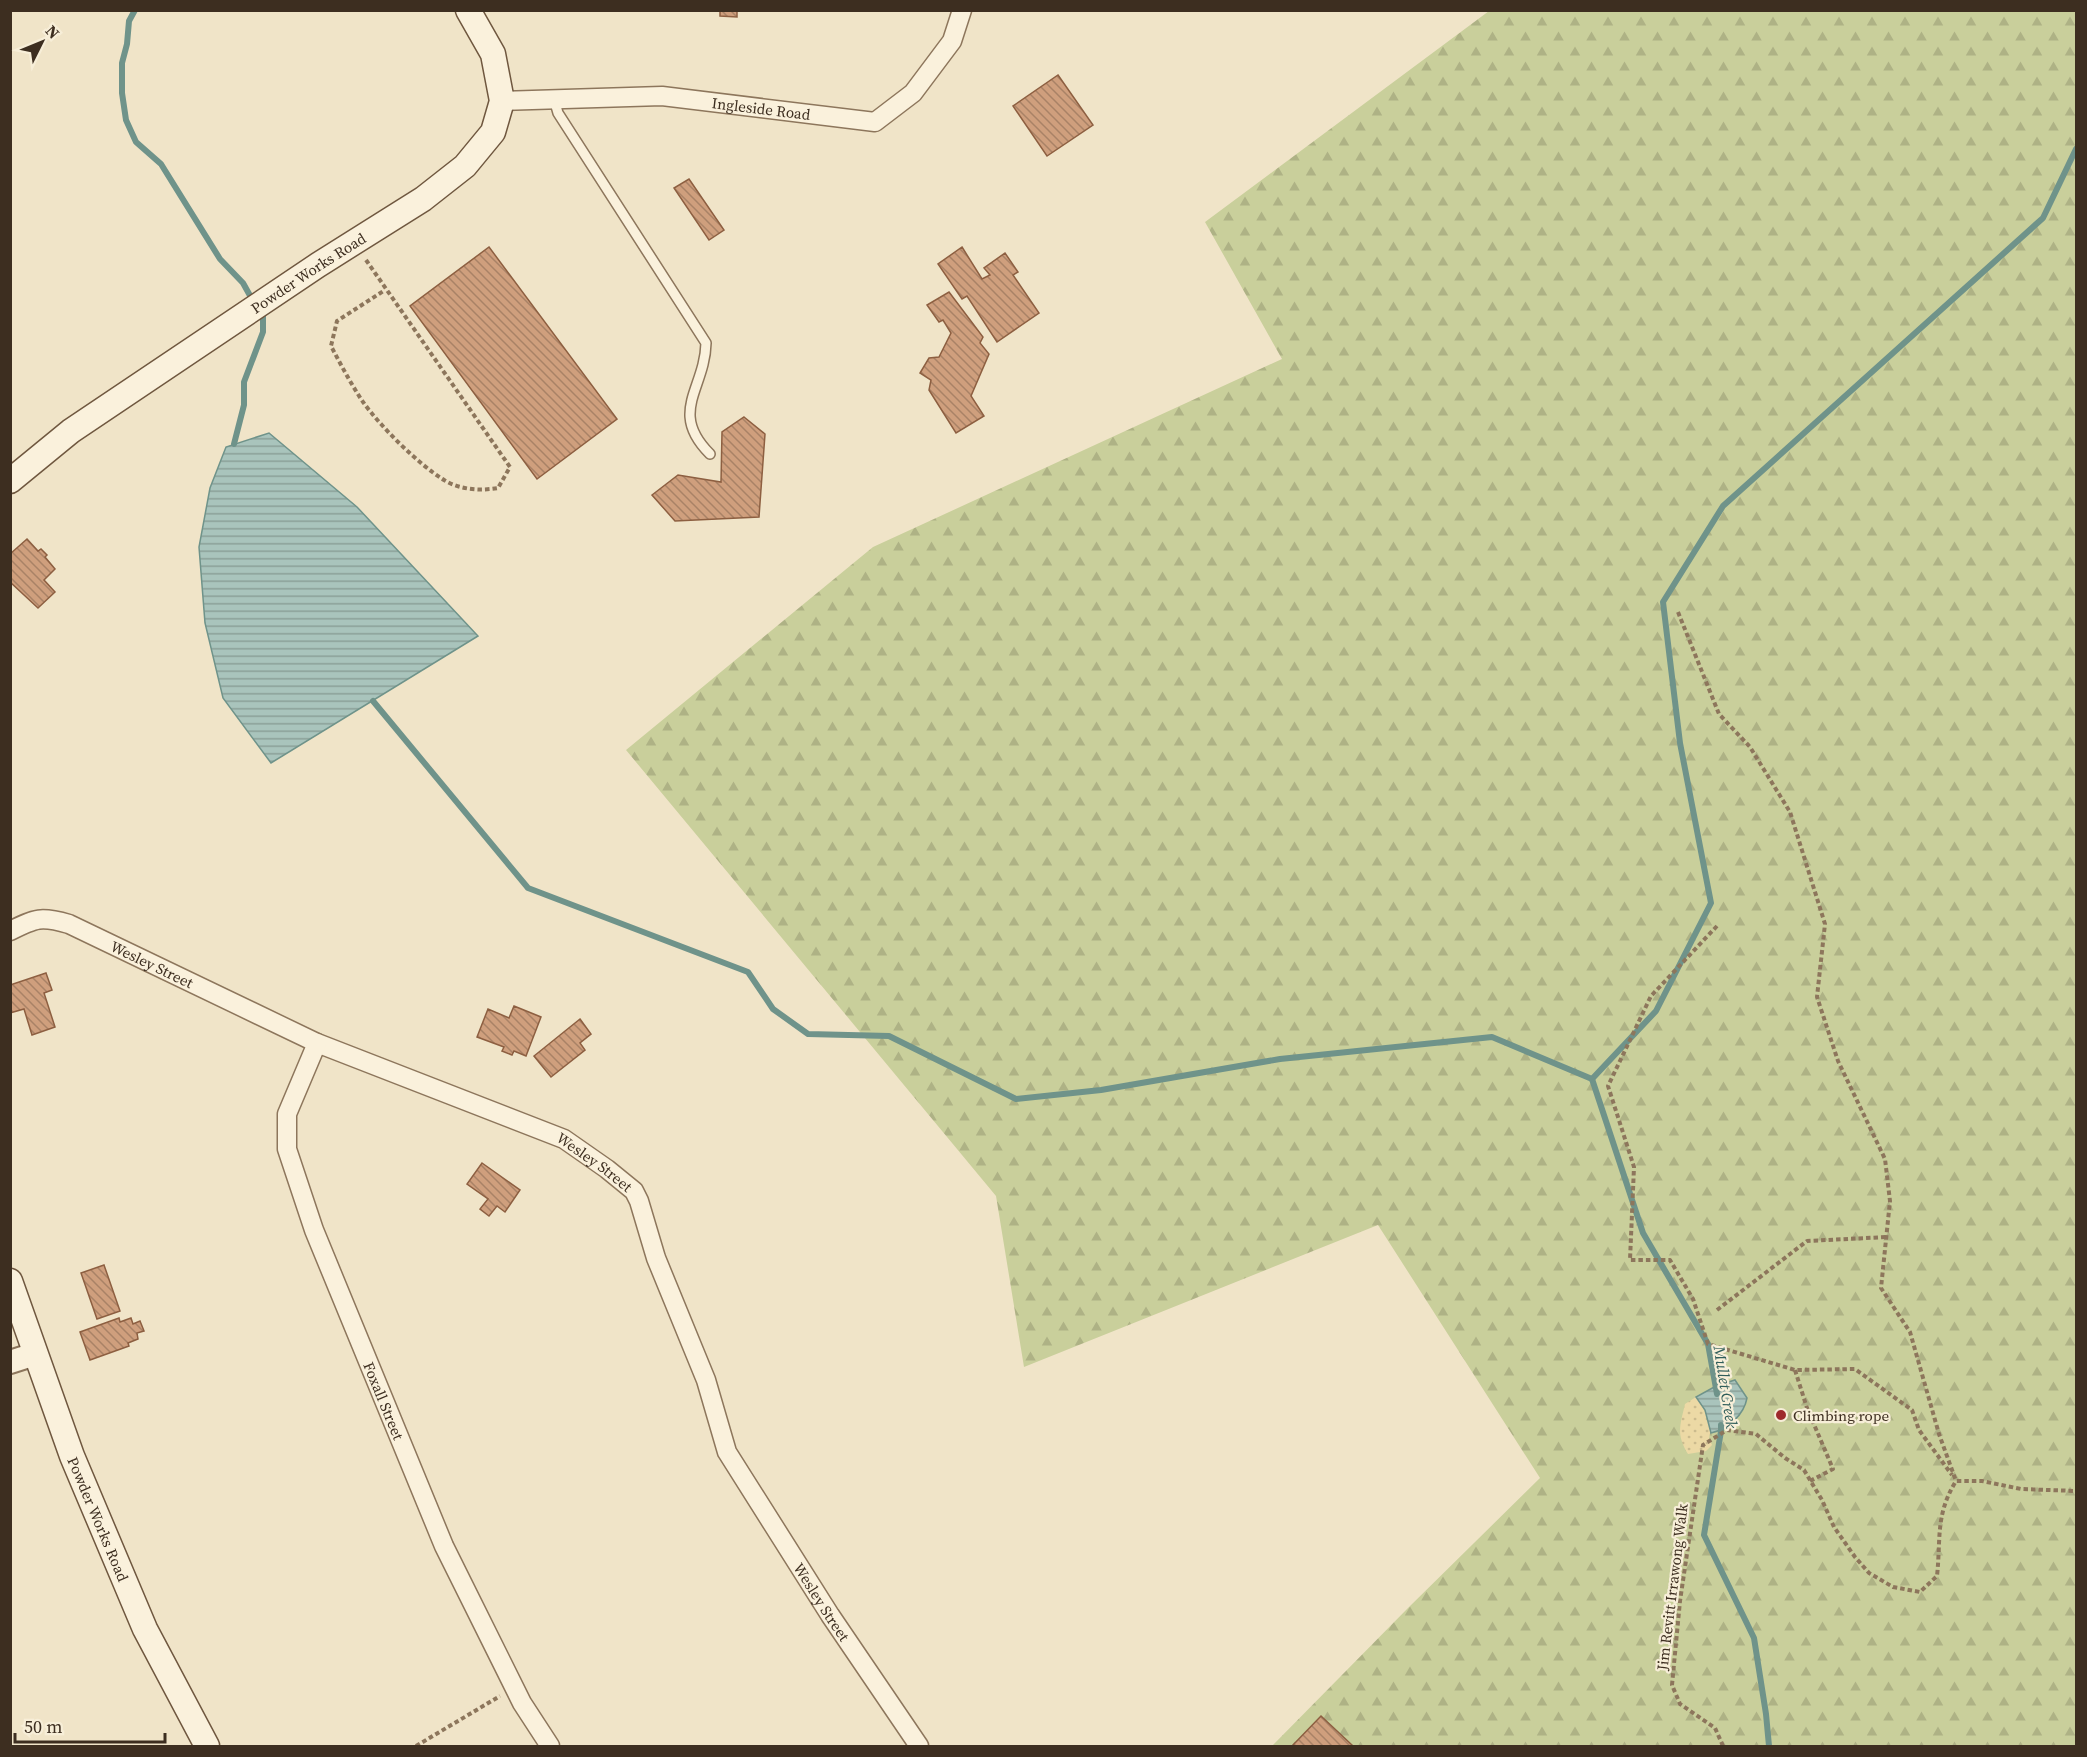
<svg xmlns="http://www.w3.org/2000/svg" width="2087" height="1757" font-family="'Source Serif 4',serif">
<defs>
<pattern id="forest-firs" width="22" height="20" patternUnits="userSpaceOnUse" patternTransform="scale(1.5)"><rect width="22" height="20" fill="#c9cf9b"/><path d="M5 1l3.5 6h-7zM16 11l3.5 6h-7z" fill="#aeb285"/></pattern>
<pattern id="sand-dots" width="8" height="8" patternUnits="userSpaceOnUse" patternTransform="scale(1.5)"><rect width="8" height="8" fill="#ecd9a5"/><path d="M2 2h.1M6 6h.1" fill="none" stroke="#cbbb8e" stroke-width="1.8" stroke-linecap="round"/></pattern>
<pattern id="water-rules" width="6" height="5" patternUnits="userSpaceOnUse" patternTransform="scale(1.5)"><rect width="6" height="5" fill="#a9c4bc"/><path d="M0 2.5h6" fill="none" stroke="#8ba098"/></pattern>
<pattern id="building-back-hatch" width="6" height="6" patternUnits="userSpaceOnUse" patternTransform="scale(1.5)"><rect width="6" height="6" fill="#cf9f7d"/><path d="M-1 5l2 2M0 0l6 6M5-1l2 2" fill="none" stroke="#a98266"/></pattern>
</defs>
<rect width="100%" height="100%" fill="#f0e4c8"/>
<!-- forest -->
<path fill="url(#forest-firs)" d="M 1489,11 L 2076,11 L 2076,1746 L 1272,1746 L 1408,1608 L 1540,1478 L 1378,1225 L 1024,1367 L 996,1196 L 626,750 L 873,547 L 1282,359 L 1205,222 Z"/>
<!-- sand -->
<path fill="url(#sand-dots)" d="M 1696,1397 C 1703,1407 1714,1425 1709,1438 L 1712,1445 L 1706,1451 L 1688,1454 C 1676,1434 1680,1426 1685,1404 Z"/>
<!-- water -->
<g fill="url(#water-rules)" stroke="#6f938a" stroke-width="1.5">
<path d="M 269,433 L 357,507 L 478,636 L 271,763 L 223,698 L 205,623 L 199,547 L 210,488 L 226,447 Z"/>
<path d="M 1735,1380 L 1747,1398 C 1744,1415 1728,1429 1711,1433 L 1705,1410 L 1696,1397 L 1716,1386 Z"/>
</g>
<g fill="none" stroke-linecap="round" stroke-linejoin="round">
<!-- stream -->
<g stroke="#6f938a" stroke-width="6">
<path d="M 135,10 L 129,21 L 127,44 L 122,63 L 122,93 L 126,120 L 136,142 L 161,164 L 220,259 L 243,283 L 253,301"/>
<path d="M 234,444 L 244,405 L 244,382 L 263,332 L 263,316 L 259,309"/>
<path d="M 373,701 L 528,888 L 748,972 L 773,1009 L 808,1034 L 889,1036 L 1016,1099 L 1101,1090 L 1280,1059 L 1492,1037 L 1592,1079"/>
<path d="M 1592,1079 L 1656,1011 L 1711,903 L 1680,743 L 1663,602 L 1723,506 L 2043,218 L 2076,149"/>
<path d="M 1592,1079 L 1643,1233 L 1708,1344 L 1717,1394"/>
<path d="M 1721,1425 L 1721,1431 L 1704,1535 L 1754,1638 L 1766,1714 L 1769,1746"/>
</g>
</g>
<!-- building -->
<g fill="url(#building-back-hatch)" stroke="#8d5f41" stroke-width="1.5">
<path d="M 720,10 L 737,10 L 737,17 L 720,16 Z"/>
<path d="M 1058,75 L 1093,125 L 1047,156 L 1013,106 Z"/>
<path d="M 689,179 L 724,230 L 709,240 L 674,188 Z"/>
<path d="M 489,247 L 617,419 L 537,479 L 410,306 Z"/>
<path d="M 962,247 L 982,279 L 990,275 L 984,268 L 1005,253 L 1018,272 L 1013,275 L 1039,313 L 997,342 L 967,296 L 962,299 L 938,264 Z"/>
<path d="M 949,292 L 983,337 L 980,343 L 989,354 L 971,396 L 984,416 L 956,433 L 929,390 L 931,380 L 920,373 L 929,358 L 939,357 L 951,333 L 943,320 L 939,322 L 927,305 Z"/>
<path d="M 744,417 L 765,434 L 759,517 L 675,521 L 652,495 L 678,475 L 721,482 L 722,432 Z"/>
<path d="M 27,539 L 38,551 L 41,549 L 47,555 L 45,557 L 55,569 L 44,580 L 55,592 L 38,608 L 10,582 L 10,554 Z"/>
<path d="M 46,973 L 52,990 L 44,993 L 55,1027 L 32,1035 L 24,1009 L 10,1013 L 10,985 Z"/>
<path d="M 514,1006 L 541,1017 L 526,1056 L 514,1051 L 512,1055 L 502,1051 L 504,1047 L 477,1037 L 488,1009 L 509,1018 Z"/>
<path d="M 580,1019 L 591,1034 L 580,1043 L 585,1050 L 551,1077 L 534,1056 Z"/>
<path d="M 482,1163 L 520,1190 L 505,1212 L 497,1206 L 489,1216 L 480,1209 L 488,1199 L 467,1184 Z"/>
<path d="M 104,1265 L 120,1311 L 97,1319 L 81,1273 Z"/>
<path d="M 119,1318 L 120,1322 L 131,1318 L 133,1324 L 140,1321 L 144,1331 L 137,1333 L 138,1339 L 128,1343 L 129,1346 L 90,1360 L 80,1332 Z"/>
<path d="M 1321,1716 L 1353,1746 L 1292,1746 Z"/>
</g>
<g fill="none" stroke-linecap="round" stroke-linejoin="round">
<!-- service casing -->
<g stroke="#8d765c" stroke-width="12">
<path id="service" d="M 554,99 L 558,113 L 706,343 C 705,389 668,412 710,454"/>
</g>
<!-- minor casing -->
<g stroke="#8d765c" stroke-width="21">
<g id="minor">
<path id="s1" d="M 502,101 L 662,96 L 875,122 L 913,93 L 952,41 L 962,10"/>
<path id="s2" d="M 10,931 C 36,918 41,916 69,924 L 317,1043 L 564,1139 L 607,1169 L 634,1191 L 639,1201 L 656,1258 L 706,1380 L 727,1452 L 830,1615 L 919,1746"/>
<path id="s3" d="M 317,1043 L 287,1114 L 287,1149 L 314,1230 L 444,1546 L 522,1703 L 550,1746"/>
</g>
</g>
<!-- tertiary casing -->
<g stroke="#8d765c" stroke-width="26">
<path id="tertiary" d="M 10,1362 L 35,1354"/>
</g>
<!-- secondary casing -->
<g stroke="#6f573f" stroke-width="27">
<g id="secondary">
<path id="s4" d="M 10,481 L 71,431 L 318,265 L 423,199 L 465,166 L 493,132 L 502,101 L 493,54 L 468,10"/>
<path id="s5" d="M 10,1281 L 72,1456 L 145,1629 L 207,1746"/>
</g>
</g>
<!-- path -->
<g stroke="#8d765c" stroke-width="4" stroke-dasharray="4.5 3" stroke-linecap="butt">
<path d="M 366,260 L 510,467 L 498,488 C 481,491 460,490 444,480 C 418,464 381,427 363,402 C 351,384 341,365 331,346 L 337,321 L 385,290"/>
<path d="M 1678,612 L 1719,714 L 1750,747 L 1790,812 L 1825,924 L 1817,997 L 1838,1061 L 1885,1159 L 1890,1201 L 1881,1288 L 1910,1332 L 1939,1434 L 1956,1481"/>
<path d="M 1717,926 L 1651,996 L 1608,1086 L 1634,1167 L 1630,1260 L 1670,1260 L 1693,1299 L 1708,1344 L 1795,1370 L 1855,1369 L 1912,1410 L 1919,1430 L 1952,1475"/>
<path d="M 1717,1310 L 1807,1241 L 1886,1237"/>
<path d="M 1795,1370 L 1807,1408 L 1833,1469 L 1810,1481"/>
<path d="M 416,1746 L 500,1696"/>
<path d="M 1723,1746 L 1715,1728 L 1680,1704 L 1672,1685 L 1680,1601 L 1703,1445 L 1727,1430 L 1756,1434 L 1785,1458 L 1804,1470 L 1822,1500 L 1834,1527 L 1855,1557 L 1869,1573 L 1893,1587 L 1920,1592 L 1937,1576 C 1941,1539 1935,1515 1956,1481 L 1982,1481 L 2021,1489 L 2076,1491"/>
</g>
<!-- service -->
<use href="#service" stroke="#faf1dc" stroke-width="9"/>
<!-- minor -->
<use href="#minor" stroke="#faf1dc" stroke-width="18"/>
<!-- tertiary -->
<use href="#tertiary" stroke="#faf1dc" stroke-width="22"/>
<!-- secondary -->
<use href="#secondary" stroke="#faf1dc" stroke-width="24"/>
</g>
<!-- markers -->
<circle fill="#9e2a2b" stroke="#f7eed8" stroke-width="2" cx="1781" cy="1415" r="6"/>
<g text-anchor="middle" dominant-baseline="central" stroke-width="4.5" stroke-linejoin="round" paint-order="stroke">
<!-- street labels -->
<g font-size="15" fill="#3d2e20" stroke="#f7eed8">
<text stroke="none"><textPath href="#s1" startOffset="260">Ingleside Road</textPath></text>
<text stroke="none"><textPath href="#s4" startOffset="364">Powder Works Road</textPath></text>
<text stroke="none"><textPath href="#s2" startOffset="154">Wesley Street</textPath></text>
<text stroke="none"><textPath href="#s2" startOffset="640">Wesley Street</textPath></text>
<text stroke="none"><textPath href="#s3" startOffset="382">Foxall Street</textPath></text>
<text stroke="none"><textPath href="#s5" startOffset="254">Powder Works Road</textPath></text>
<text transform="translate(1672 1587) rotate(-83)">Jim Revitt Irrawong Walk</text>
<text stroke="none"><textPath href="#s2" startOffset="1144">Wesley Street</textPath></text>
</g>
<!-- poi labels -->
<g font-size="15" fill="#3d2e20" stroke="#f7eed8" text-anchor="start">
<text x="1793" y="1415">Climbing rope</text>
</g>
<!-- water labels -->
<g font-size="16" font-style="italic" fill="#2f5d5a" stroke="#f7eed8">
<text transform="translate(1726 1387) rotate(81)">Mullet Creek</text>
</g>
</g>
<!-- border -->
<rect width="2087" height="1757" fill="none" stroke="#3d2e20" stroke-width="24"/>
<!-- north arrow -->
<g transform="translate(42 42) rotate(47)" stroke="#f7eed8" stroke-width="4.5" paint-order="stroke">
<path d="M0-4.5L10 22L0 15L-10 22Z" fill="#3d2e20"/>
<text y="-9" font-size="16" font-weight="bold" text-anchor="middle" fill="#3d2e20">N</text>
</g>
<!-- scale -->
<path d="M15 1733v9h150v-9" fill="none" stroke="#3d2e20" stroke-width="3"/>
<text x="24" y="1733" font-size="18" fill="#3d2e20" stroke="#f7eed8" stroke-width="4.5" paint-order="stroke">50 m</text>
</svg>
